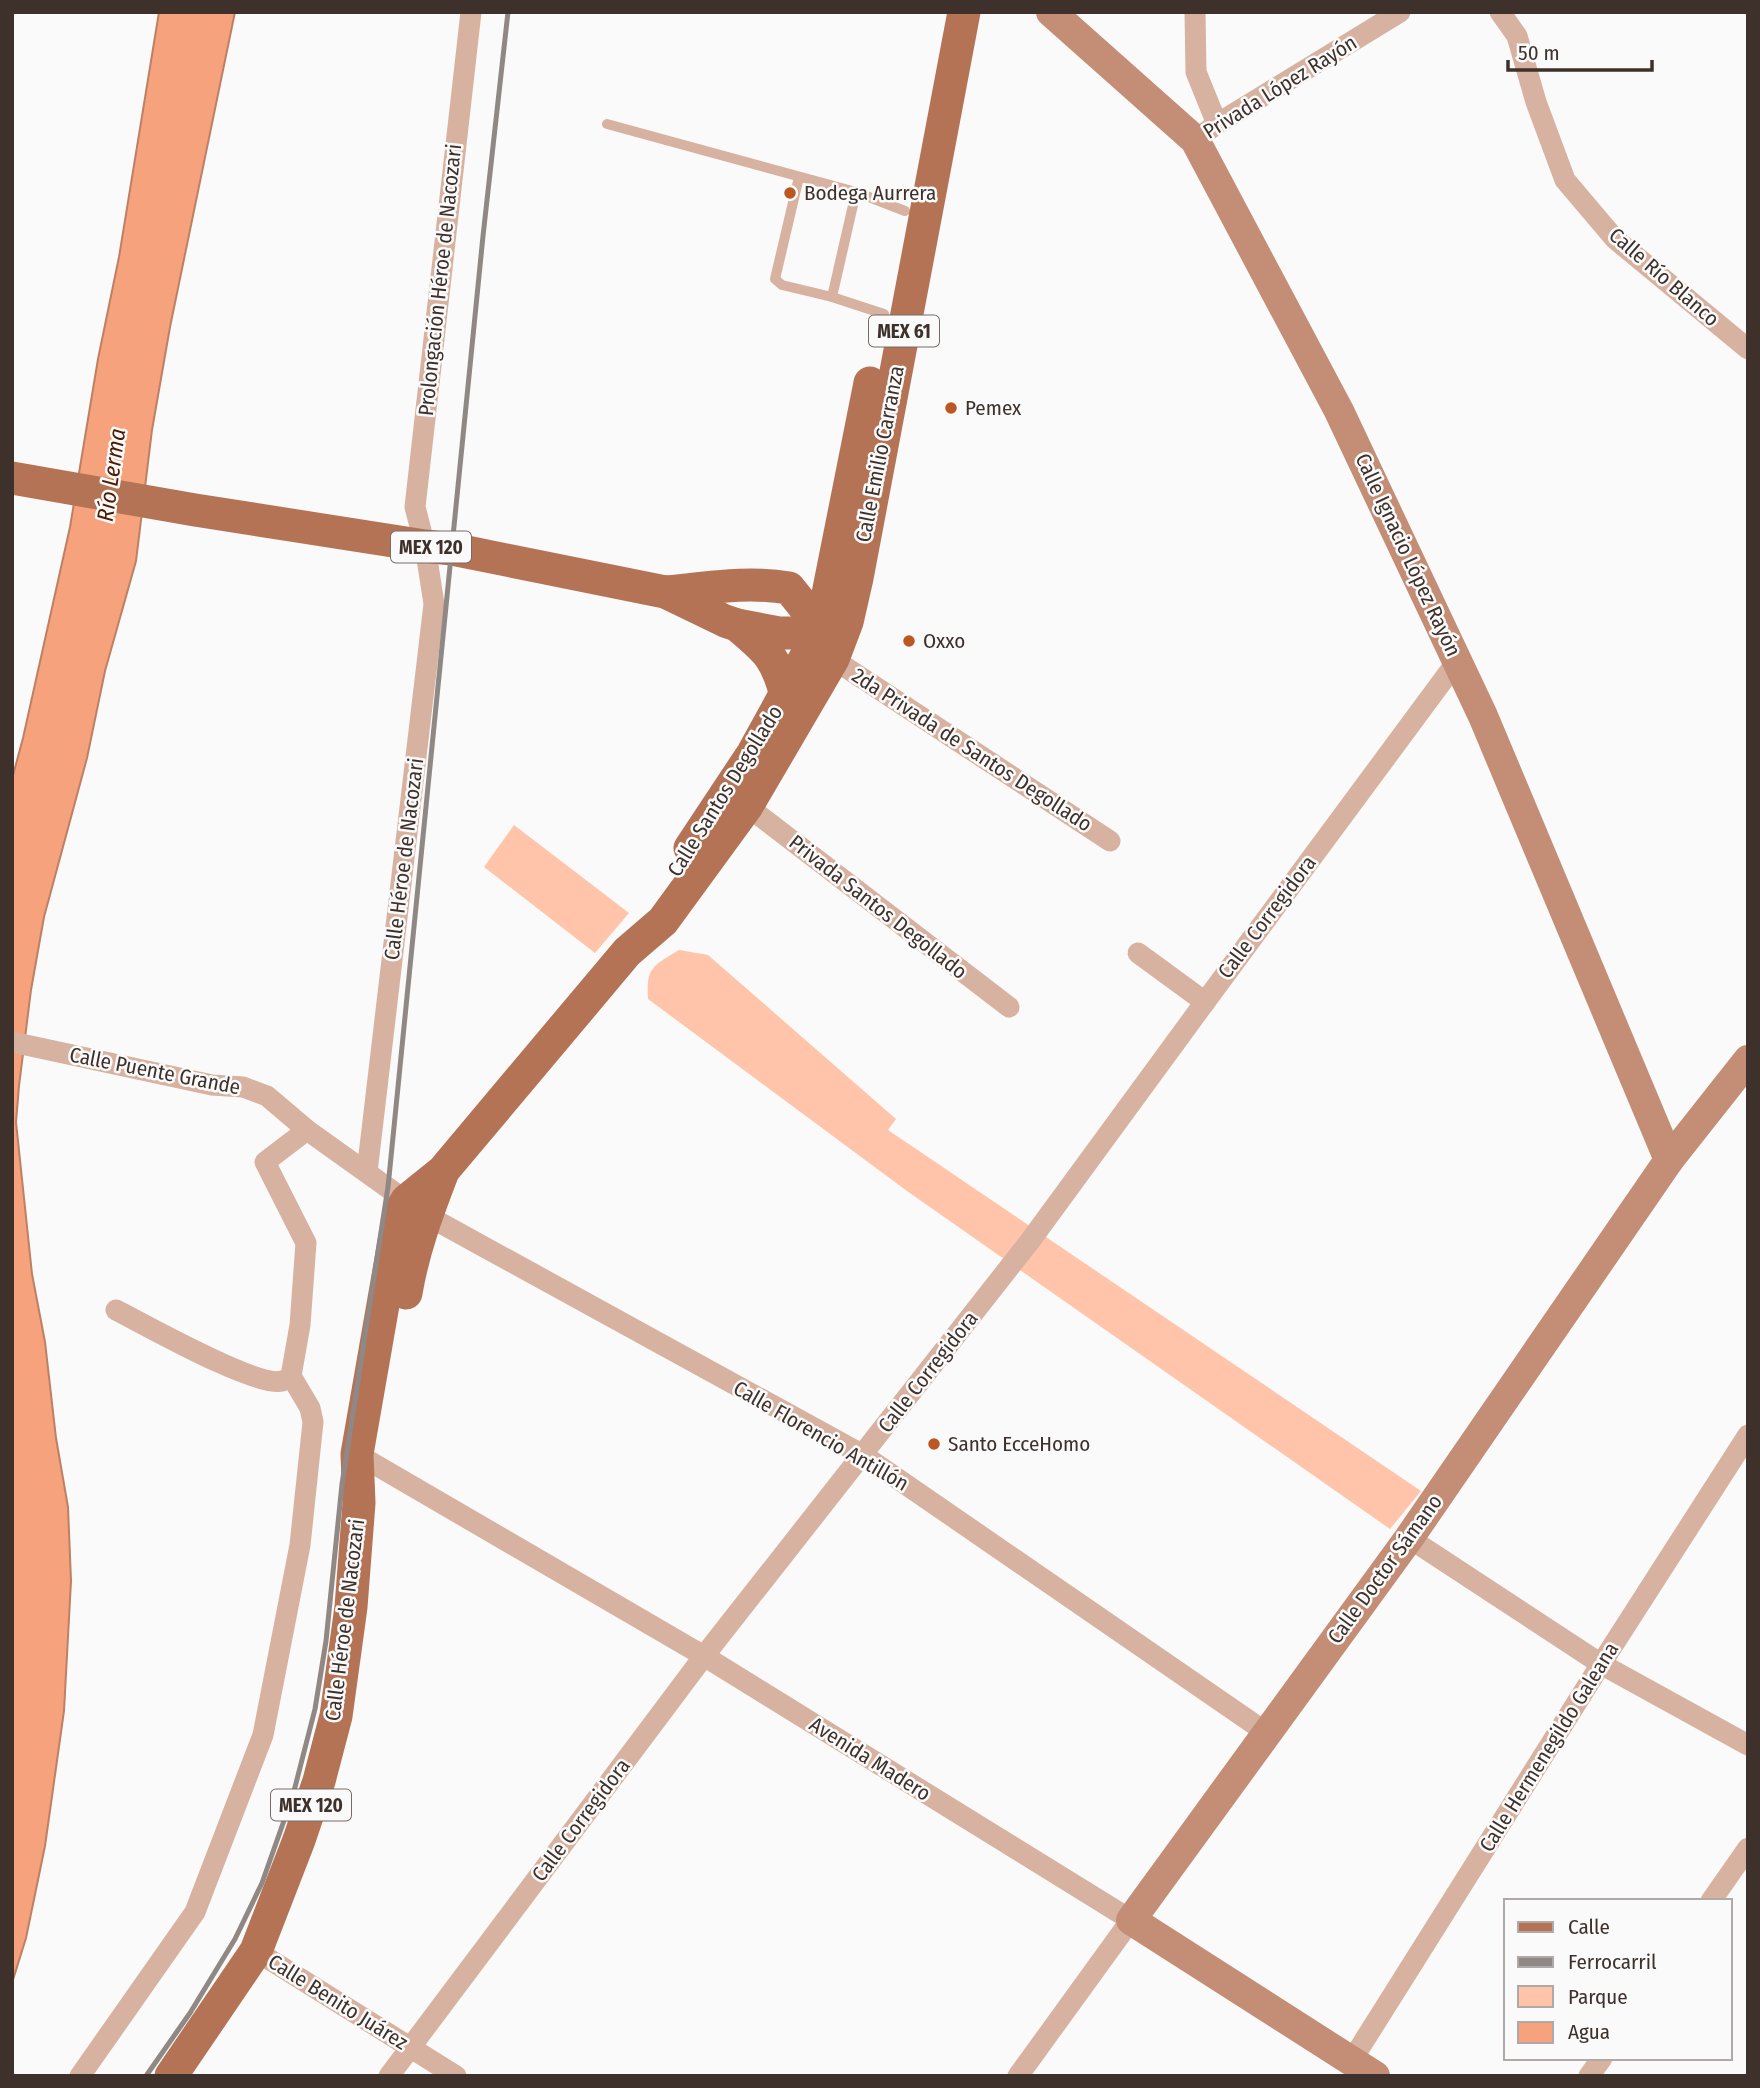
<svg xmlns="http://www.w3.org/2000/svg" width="1760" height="2088" font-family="'Fira Sans Condensed',sans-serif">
<rect width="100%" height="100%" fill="#fafafa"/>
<!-- green -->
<g fill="#ffc4a9">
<path d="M 514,825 L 629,913 L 595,953 L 484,867 Z"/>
<path d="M 679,950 L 708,955 L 896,1119 L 888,1130 L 1421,1491 L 1390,1529 L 907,1191 L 648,999 C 646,967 653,966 679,950 Z"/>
</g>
<!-- water -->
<path fill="#f5a27d" stroke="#be8064" stroke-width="2" d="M 159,12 L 235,12 L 170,327 L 152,430 L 136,561 L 105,671 L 87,758 L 44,917 L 31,990 L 19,1086 L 16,1122 L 32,1274 L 45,1342 L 56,1438 L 68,1507 L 71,1581 L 64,1711 L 45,1846 L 26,1938 L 12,1983 L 12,779 L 23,738 L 70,527 L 98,359 L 119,257 Z"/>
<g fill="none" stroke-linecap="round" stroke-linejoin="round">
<!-- lane -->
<g stroke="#d8b2a1" stroke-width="10">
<path d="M 607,124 L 856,192 L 905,211"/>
<path d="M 799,177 L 775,279 L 782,285 L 832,297 L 884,314"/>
<path d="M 832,297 L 856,192"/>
</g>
<!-- street -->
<g stroke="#d8b2a1" stroke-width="21">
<path d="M 1195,12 L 1196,72 L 1217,124"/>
<path d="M 1500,12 L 1517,36 L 1536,102 L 1565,180 L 1615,239 L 1748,349"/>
<path d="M 1195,140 L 1217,124 L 1400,12"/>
<path d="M 833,659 L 1110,841"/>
<path d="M 747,806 L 1009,1007"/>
<path d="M 1138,953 L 1205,1002"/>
<path d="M 12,1042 L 212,1085 L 243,1087 L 267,1096 L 307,1130 L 426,1215 L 863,1455 L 1267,1733"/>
<path d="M 367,1172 L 434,604 L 425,546 L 415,507 L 471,12"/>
<path d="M 116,1310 C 144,1324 256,1388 282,1381 C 285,1381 288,1378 291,1376"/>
<path d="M 357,1454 L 704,1656 L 1131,1920 L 1018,2076"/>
<path d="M 1409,1538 L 1601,1664 L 1748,1745"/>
<path d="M 1711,1901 L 1748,1848"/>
<path d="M 256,1951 L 456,2076"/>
<path d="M 1352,2060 L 1601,1664 L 1748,1435"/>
<path d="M 80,2076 L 195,1912 L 263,1735 L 300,1545 L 313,1422 L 310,1408 L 291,1376 L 300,1325 L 306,1243 L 265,1162 L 307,1130"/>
<path d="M 389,2076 L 704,1656 L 1030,1241 L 1205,1002 L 1458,660"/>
<path d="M 1589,2076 L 1602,2058"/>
</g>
<!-- secondary -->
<g stroke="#c48e76" stroke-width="30">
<path d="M 1051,12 L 1195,140 L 1339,411 L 1483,716 L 1669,1160"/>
<path d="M 1375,2076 L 1131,1920 L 1409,1538 L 1669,1160 L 1748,1060"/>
</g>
<!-- primary -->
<g stroke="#b57355" stroke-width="33">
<path d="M 12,478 L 195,510 L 425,546 L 452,549 L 665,592 L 725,621 L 737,625 L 779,633 L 795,633 L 838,624"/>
<path d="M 666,592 C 708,588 747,581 789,588 L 831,640"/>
<path d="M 737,625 C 767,651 775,655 786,695"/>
<path d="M 690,848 L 753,753 L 821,629 L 870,383"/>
<path d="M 406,1293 C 413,1251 427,1213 442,1174"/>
<path d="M 171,2076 L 256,1951 L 299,1840 L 319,1781 L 336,1716 L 351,1607 L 359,1503 L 357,1454 L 399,1213 L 407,1200 L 443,1171 L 627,952 L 663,921 L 747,806 L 833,659 L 847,622 L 857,578 L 964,12"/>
</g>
<!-- rail -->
<path stroke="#8f8885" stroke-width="5" d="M 146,2076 L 190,2013 L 235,1939 L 262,1883 L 293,1795 L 315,1709 L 326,1641 L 342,1484 L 388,1187 L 483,236 L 508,12"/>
</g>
<!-- markers -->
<g fill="#bb5723" stroke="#fafafa" stroke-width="2.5">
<circle cx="790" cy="193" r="7"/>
<circle cx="951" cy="408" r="7"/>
<circle cx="909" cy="641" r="7"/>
<circle cx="934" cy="1444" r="7"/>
</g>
<g text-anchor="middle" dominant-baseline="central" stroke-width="5" stroke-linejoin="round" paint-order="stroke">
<!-- shield labels -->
<g fill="#fafafa" stroke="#766d69" stroke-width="2">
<rect x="869" y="315.5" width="70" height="31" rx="5"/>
<rect x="391" y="531.5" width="80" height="31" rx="5"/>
<rect x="271" y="1789.5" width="80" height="31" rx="5"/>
</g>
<g font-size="19" font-weight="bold" fill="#3e312b">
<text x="904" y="331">MEX 61</text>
<text x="431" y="547">MEX 120</text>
<text x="311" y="1805">MEX 120</text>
</g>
<!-- street labels -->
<g font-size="21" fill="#3e312b" stroke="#fafafa">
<text transform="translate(1280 87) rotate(-32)">Privada López Rayón</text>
<text transform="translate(1664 277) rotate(41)">Calle Río Blanco</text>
<text transform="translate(440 280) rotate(-84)">Prolongación Héroe de Nacozari</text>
<text transform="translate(880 454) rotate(-79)">Calle Emilio Carranza</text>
<text transform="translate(1408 555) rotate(65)">Calle Ignacio López Rayón</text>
<text transform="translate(972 750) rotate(33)">2da Privada de Santos Degollado</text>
<text transform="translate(725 791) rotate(-58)">Calle Santos Degollado</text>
<text transform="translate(404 859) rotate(-83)">Calle Héroe de Nacozari</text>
<text transform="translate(878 907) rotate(38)">Privada Santos Degollado</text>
<text transform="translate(1267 917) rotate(-53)">Calle Corregidora</text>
<text transform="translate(155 1071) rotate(11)">Calle Puente Grande</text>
<text transform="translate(928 1372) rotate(-52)">Calle Corregidora</text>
<text transform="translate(821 1436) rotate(30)">Calle Florencio Antillón</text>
<text transform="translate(1385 1569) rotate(-54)">Calle Doctor Sámano</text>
<text transform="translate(345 1620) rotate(-83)">Calle Héroe de Nacozari</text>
<text transform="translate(1549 1747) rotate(-58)">Calle Hermenegildo Galeana</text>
<text transform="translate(870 1759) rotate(32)">Avenida Madero</text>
<text transform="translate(581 1820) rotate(-53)">Calle Corregidora</text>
<text transform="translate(338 2002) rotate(32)">Calle Benito Juárez</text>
</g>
<!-- poi labels -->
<g font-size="21" fill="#3e312b" stroke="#fafafa" text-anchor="start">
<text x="804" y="193">Bodega Aurrera</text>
<text x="965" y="408">Pemex</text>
<text x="923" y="641">Oxxo</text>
<text x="948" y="1444">Santo EcceHomo</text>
</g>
<!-- water labels -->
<g font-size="23" font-style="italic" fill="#4d1b00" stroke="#fafafa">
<text transform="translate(111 475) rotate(-82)">Río Lerma</text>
</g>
</g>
<!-- border -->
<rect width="1760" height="2088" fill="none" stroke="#3e312b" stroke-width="28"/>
<!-- legend -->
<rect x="1504" y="1899" width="228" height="161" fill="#fafafa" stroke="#afaaa7" stroke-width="2"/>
<rect x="1518" y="1922" width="35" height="10" fill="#b57355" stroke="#afaaa7" stroke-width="2"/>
<text x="1568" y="1934" font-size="21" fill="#3e312b">Calle</text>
<rect x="1518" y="1957" width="35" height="10" fill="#8f8885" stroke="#afaaa7" stroke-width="2"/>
<text x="1568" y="1969" font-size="21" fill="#3e312b">Ferrocarril</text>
<rect x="1518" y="1986" width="35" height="21" fill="#ffc4a9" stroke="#afaaa7" stroke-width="2"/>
<text x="1568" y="2004" font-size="21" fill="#3e312b">Parque</text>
<rect x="1518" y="2022" width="35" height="21" fill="#f5a27d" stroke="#afaaa7" stroke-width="2"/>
<text x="1568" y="2039" font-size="21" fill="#3e312b">Agua</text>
<!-- scale -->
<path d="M1508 60v10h144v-10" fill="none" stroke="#3e312b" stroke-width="3.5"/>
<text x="1518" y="60" font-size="21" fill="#3e312b" stroke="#fafafa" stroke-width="5" paint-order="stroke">50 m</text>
</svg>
